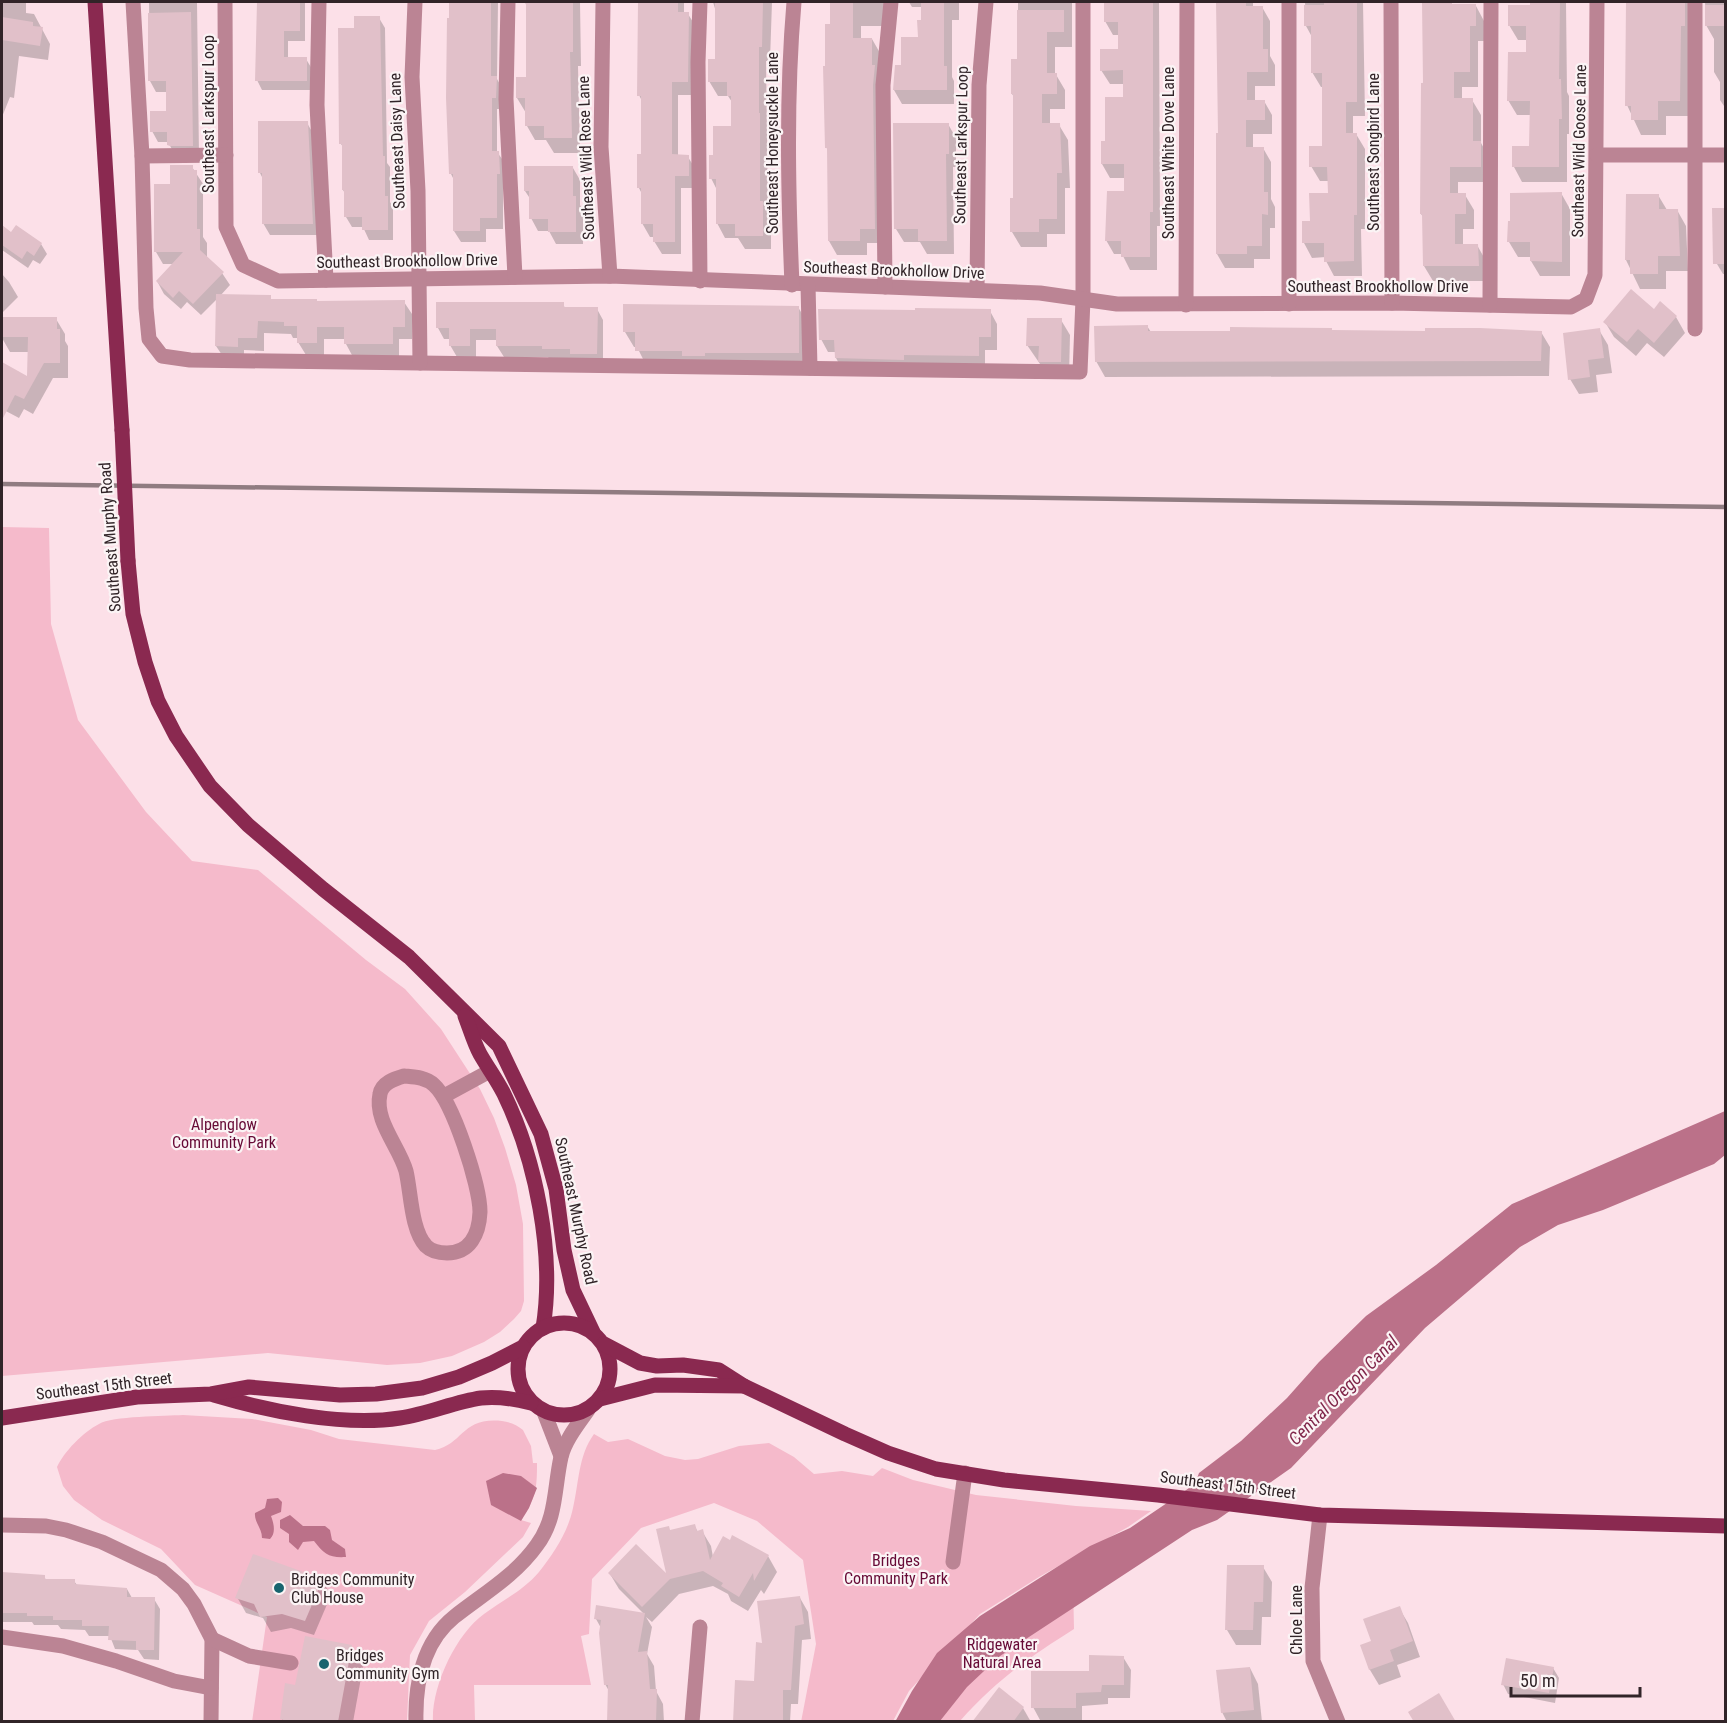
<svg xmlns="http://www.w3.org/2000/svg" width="1727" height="1723" font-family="'Roboto Condensed',sans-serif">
<rect width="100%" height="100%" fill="#fce0e8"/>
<!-- green -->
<g fill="#f5bacb">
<path d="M 2,527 L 49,528 L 51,624 L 78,720 L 146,812 L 192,861 L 258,870 L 366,960 L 405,989 L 441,1029 L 480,1089 L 494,1118 L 505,1148 L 516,1185 L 523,1224 L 524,1301 L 521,1311 L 514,1319 L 500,1332 L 484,1342 L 452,1356 L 420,1363 L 387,1365 L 268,1353 L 2,1376 Z"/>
<path d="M 183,1415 L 252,1419 L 311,1430 L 339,1439 L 435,1450 C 464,1444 461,1417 502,1421 C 510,1422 517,1425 523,1430 L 531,1446 L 533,1463 L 537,1463 C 537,1489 536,1498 521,1520 L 531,1523 L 523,1537 L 465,1592 L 429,1621 L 410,1655 L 407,1721 L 252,1722 L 267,1617 L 195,1585 L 161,1549 L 102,1520 L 74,1500 L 63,1486 L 57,1467 C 64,1452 83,1432 99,1424 C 112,1416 165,1416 183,1415 Z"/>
<path d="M 594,1434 L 608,1442 L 628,1439 L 665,1456 L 685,1460 L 698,1459 L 739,1446 L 769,1443 L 794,1457 L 814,1474 L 842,1471 L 873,1476 L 882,1468 L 913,1480 L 976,1495 L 1076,1506 L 1151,1511 L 1128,1527 L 1039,1577 L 980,1614 L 909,1691 L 893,1721 L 801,1722 L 816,1644 L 803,1560 L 757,1521 L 714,1503 L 641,1528 L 592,1579 L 589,1634 L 581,1636 L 591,1685 L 474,1685 L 475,1721 L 433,1722 C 431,1687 456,1634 484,1614 C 503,1600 524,1590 539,1572 C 554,1553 568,1532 573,1508 C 579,1483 578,1456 594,1434 Z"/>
<path d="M 1073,1582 L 1074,1629 C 1028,1658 997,1680 960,1721 L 911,1722 Z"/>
</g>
<!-- water -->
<g fill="#bb7189">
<path d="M 1725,1111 L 1725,1155 L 1714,1164 L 1603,1210 L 1558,1225 L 1520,1247 L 1425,1328 L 1291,1468 L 1217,1520 L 1192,1530 L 1000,1656 L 967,1687 L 940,1721 L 895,1722 L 912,1691 L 937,1653 L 980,1616 L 1090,1546 L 1130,1528 L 1195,1484 L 1199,1473 L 1241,1441 L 1287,1398 L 1319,1362 L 1366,1316 L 1436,1265 L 1512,1204 Z"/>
<path d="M 503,1473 L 521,1476 L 537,1488 L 529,1508 L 521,1521 L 491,1505 L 486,1481 Z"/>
<path d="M 278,1498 L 282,1502 L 281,1512 L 271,1516 C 274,1524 276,1533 270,1539 L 262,1538 C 262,1528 254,1522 255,1513 L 265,1508 L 267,1499 Z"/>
<path d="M 290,1515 L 303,1526 L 325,1526 L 330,1530 L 332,1540 L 345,1549 L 346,1557 C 329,1558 324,1554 314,1541 L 303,1542 L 298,1550 L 289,1542 L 289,1534 L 280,1528 L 280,1520 Z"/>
</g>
<!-- shadow -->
<g fill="#0003">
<path d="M 2,2 L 26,2 L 26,13 L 34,14 L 50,44 L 48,60 L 19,56 L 14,98 L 10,97 L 2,117 Z"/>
<path d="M 149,2 L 197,2 L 199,156 L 175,155 L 168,142 L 158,142 L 152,131 L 167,112 L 167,92 L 156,92 L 150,81 Z"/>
<path d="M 258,2 L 305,2 L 305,41 L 288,41 L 288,59 L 306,59 L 312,69 L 312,90 L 262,90 L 257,80 Z"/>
<path d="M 451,2 L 498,2 L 497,79 L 502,88 L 502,109 L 497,109 L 497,152 L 505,163 L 506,185 L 503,185 L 503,229 L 486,229 L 486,242 L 461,242 L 454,231 L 454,180 L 451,174 Z"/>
<path d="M 525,2 L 580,2 L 581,66 L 578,66 L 580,153 L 554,153 L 546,140 L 535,140 L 527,126 L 526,113 L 517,98 L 528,79 L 528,10 Z"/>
<path d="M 640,2 L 684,2 L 684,14 L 688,14 L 696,27 L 695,95 L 678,95 L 678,156 L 688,157 L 696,170 L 696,188 L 681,188 L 681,254 L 662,254 L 654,241 L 654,237 L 650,237 L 642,223 L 642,194 L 639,188 L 639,156 L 642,156 L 642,101 L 639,95 Z"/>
<path d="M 713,2 L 772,2 L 770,61 L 766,61 L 768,211 L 771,217 L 771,249 L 745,249 L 738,238 L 725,238 L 717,223 L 717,190 L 711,178 L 732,128 L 732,102 L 728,96 L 718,96 L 709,81 L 716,61 L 716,12 Z"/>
<path d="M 831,2 L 883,2 L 886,7 L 886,26 L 861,26 L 861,39 L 872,39 L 880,53 L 882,243 L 867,243 L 867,255 L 837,255 L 829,241 L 829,152 L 826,147 Z"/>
<path d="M 909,2 L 959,2 L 959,20 L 952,20 L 952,77 L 954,81 L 954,104 L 902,104 L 894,90 L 903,67 L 919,39 L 922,22 L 922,7 L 912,7 Z"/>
<path d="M 1018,2 L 1072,2 L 1072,47 L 1055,47 L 1055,73 L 1065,90 L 1065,109 L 1050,109 L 1050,125 L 1059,125 L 1068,140 L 1070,188 L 1065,188 L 1065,234 L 1047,234 L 1047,247 L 1021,247 L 1012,232 L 1015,199 L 1015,98 L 1012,94 L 1012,61 L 1018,61 Z"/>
<path d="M 1106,2 L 1159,2 L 1160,226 L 1157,226 L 1157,270 L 1130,270 L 1122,254 L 1114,254 L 1106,240 L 1125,193 L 1125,178 L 1110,178 L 1102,164 L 1107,142 L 1124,98 L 1124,84 L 1110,84 L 1101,70 L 1119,50 L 1119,35 L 1113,35 L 1105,21 Z"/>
<path d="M 1217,2 L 1253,2 L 1253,7 L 1262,7 L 1270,21 L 1270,56 L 1275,65 L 1275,86 L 1255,86 L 1255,101 L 1264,101 L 1272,115 L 1272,134 L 1253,134 L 1253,148 L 1263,148 L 1271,162 L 1271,199 L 1275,207 L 1275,228 L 1270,228 L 1270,259 L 1254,259 L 1254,268 L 1225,268 L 1217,254 L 1218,134 L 1220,134 Z"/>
<path d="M 1305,2 L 1363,2 L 1365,116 L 1353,116 L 1353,134 L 1356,134 L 1365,149 L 1365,229 L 1361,229 L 1362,276 L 1334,276 L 1326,261 L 1326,257 L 1312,258 L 1304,243 L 1311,222 L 1329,195 L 1329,181 L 1320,181 L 1311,166 L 1323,147 L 1323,87 L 1321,87 L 1312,72 L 1312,37 L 1306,26 Z"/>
<path d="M 1531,2 L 1566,2 L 1567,92 L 1569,96 L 1569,134 L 1567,134 L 1567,182 L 1522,182 L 1514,167 L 1531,148 L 1531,115 L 1517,115 L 1508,100 L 1528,53 L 1528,40 L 1518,40 L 1509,25 L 1531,6 Z"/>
<path d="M 1627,2 L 1690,2 L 1688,116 L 1666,116 L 1666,135 L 1641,135 L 1627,105 Z"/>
<path d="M 1705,2 L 1726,2 L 1726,109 L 1720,100 L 1720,82 L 1714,72 L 1714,39 L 1706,25 Z"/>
<path d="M 1476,6 L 1484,21 L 1484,41 L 1478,41 L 1478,87 L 1462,87 L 1462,100 L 1472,100 L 1481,115 L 1481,143 L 1489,157 L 1489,182 L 1458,182 L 1458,195 L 1465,195 L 1474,210 L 1474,229 L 1463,229 L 1463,245 L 1477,245 L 1486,261 L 1486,281 L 1433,281 L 1424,266 L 1424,218 L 1421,214 L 1422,84 Z"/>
<path d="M 379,18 L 385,28 L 387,163 L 390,167 L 390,202 L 393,207 L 393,240 L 369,240 L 363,227 L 352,227 L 346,217 L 346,195 L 343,190 L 343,147 L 341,144 L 356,30 Z"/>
<path d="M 307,123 L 314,135 L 319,235 L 270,235 L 263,223 L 263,179 L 260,173 Z"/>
<path d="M 948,124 L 956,138 L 956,167 L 953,167 L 954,254 L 927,254 L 920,242 L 904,242 L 896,229 Z"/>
<path d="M 192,167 L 203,184 L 203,237 L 207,243 L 207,258 L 222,273 L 230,285 L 220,296 L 270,297 L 272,301 L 317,302 L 404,302 L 412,314 L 412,339 L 399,339 L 399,357 L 353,357 L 346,344 L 346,339 L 324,339 L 324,355 L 306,355 L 298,342 L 298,338 L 293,338 L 291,334 L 264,333 L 264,351 L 244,350 L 244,359 L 224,358 L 216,346 L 218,298 L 201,315 L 187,302 L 181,309 L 164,294 L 157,281 L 174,264 L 163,264 L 156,252 L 171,186 Z"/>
<path d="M 573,168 L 580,180 L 580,205 L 583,210 L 583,244 L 556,244 L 549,231 L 538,231 L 531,218 L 531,200 L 525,191 Z"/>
<path d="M 1561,193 L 1570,209 L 1570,276 L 1540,276 L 1531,261 L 1531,257 L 1518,257 L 1509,242 Z"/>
<path d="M 1658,195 L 1667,210 L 1677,210 L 1686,226 L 1688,271 L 1666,271 L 1666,289 L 1640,289 L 1626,260 L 1627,196 Z"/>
<path d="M 1713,209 L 1726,209 L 1726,274 L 1723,274 L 1714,259 Z"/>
<path d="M 2,227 L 12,234 L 41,244 L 47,254 L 40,264 L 33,260 L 28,268 L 2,250 Z"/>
<path d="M 2,274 L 9,282 L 18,297 L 2,313 Z"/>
<path d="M 1660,303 L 1676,317 L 1685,333 L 1664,357 L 1647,343 L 1636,356 L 1614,337 L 1605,322 L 1654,311 Z"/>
<path d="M 438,304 L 563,304 L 565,308 L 597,309 L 603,320 L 603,365 L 550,360 L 548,357 L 504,357 L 497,346 L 497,340 L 476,340 L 476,357 L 457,357 L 450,345 L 450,339 L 444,339 L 438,328 Z"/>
<path d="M 798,307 L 807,322 L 807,368 L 646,365 L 637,347 L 634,347 L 625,332 Z"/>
<path d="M 990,311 L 997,324 L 997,350 L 985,350 L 985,368 L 843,371 L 836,358 L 836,352 L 828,352 L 821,339 Z"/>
<path d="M 2,318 L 56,319 L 65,334 L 65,341 L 68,346 L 68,378 L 53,378 L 33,414 L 24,409 L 19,418 L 2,409 L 2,364 L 29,379 L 29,352 L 10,352 L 2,338 Z"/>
<path d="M 1061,320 L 1070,335 L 1069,377 L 1049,377 L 1027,345 Z"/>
<path d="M 1147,326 L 1151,332 L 1541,332 L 1550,347 L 1549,376 L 1105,377 L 1096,361 Z"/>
<path d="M 1599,330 L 1608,345 L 1612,373 L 1596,375 L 1598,392 L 1579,394 L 1570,379 Z"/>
<path d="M 694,1525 L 698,1532 L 702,1531 L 711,1546 L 713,1557 L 768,1556 L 777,1572 L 764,1594 L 761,1590 L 748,1611 L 731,1601 L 728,1594 L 713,1586 L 679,1594 L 652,1622 L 646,1617 L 652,1627 L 647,1654 L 654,1666 L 656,1691 L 663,1704 L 664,1722 L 608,1722 L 609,1691 L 605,1684 L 601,1628 L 596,1619 L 644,1614 L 619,1589 L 610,1574 L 669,1578 L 670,1531 Z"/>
<path d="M 1263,1567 L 1272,1582 L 1271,1617 L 1262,1617 L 1261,1645 L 1236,1645 L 1227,1630 Z"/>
<path d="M 2,1574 L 44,1576 L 46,1580 L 74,1581 L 77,1585 L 127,1589 L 132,1598 L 154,1599 L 160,1609 L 159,1660 L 144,1659 L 138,1650 L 115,1649 L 110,1636 L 89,1636 L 85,1630 L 61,1629 L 58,1625 L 34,1625 L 32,1622 L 2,1622 Z"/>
<path d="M 322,1580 L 331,1595 L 314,1635 L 291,1628 L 271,1632 L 263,1618 L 246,1613 L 237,1597 Z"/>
<path d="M 800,1598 L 808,1612 L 811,1639 L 802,1640 L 798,1704 L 791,1704 L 790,1722 L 735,1722 L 756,1682 L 764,1644 Z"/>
<path d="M 1399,1608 L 1408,1623 L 1420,1657 L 1397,1665 L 1401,1677 L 1379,1685 L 1370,1670 L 1362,1646 L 1373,1642 Z"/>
<path d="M 351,1646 L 363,1667 L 353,1722 L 283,1722 L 282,1719 L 296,1687 Z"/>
<path d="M 1123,1657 L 1131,1670 L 1130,1698 L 1108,1698 L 1108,1704 L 1082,1706 L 1082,1720 L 1040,1720 L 1033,1707 L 1091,1672 Z"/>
<path d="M 1250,1668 L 1258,1684 L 1262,1722 L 1227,1722 L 1222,1712 Z"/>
<path d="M 1553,1668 L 1559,1678 L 1555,1703 L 1508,1694 L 1503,1684 Z"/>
<path d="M 1023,1708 L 1031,1722 L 974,1722 Z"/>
<path d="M 1631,1720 L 1632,1722 L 1598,1722 L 1598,1721 Z"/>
</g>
<!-- building -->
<g fill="#e1c0c9">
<path d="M 257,2 L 300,2 L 300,31 L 284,31 L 284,57 L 307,57 L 307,81 L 255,81 Z"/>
<path d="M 449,2 L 491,2 L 491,76 L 497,76 L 496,98 L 492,98 L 492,151 L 499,151 L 500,174 L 497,174 L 497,218 L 480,218 L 480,231 L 453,231 L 453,174 L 449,174 L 446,98 L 447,18 L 449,18 Z"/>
<path d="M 526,2 L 573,2 L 573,52 L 570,52 L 572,138 L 544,138 L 544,126 L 525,126 L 525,98 L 516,98 L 516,77 L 526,77 Z"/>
<path d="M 638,2 L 678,2 L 678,12 L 689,12 L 688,82 L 672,82 L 672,154 L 689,155 L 689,176 L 675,176 L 675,242 L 653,242 L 653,224 L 641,224 L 641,188 L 637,188 L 637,154 L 641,154 L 641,96 L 637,96 Z"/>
<path d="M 715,2 L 763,2 L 762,47 L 759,47 L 759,113 L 760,113 L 760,201 L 763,201 L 763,236 L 735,236 L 735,224 L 716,224 L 716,179 L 709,179 L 709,155 L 713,155 L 713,126 L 731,126 L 731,96 L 727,96 L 727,82 L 708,82 L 708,59 L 715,59 Z"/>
<path d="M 830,2 L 853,2 L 853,38 L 872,38 L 872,65 L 875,65 L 873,85 L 875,229 L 860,229 L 860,241 L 828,241 L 827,148 L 825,148 L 823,66 L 825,66 L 825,24 L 830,24 Z"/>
<path d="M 921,2 L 944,2 L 944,66 L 947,66 L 947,90 L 893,90 L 895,65 L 901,65 L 901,37 L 918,37 L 917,20 L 921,20 Z"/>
<path d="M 1104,2 L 1153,2 L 1153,212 L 1150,212 L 1150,257 L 1121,257 L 1121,241 L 1105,241 L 1107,191 L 1124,191 L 1124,164 L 1101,164 L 1101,141 L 1105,141 L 1105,97 L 1123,97 L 1123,70 L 1100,71 L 1100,49 L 1118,49 L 1118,22 L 1104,22 Z"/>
<path d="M 1216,2 L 1246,2 L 1246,6 L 1263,6 L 1263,49 L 1268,49 L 1268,72 L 1247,72 L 1247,100 L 1265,100 L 1265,120 L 1246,120 L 1246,147 L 1264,147 L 1264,192 L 1268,192 L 1268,215 L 1262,214 L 1262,246 L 1247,246 L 1247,254 L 1216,254 L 1216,133 L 1218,133 Z"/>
<path d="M 1324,2 L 1357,2 L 1357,102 L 1346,102 L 1346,133 L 1357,133 L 1357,215 L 1354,215 L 1354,261 L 1324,262 L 1324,243 L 1302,243 L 1302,221 L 1310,221 L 1309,193 L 1328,193 L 1327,167 L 1309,167 L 1309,146 L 1322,146 L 1322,73 L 1311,73 L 1311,26 L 1304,26 L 1304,5 L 1324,5 Z"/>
<path d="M 1422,2 L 1452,2 L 1452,4 L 1476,4 L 1476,26 L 1470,26 L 1470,72 L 1454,72 L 1454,98 L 1473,98 L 1473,141 L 1481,141 L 1481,167 L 1450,167 L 1450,193 L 1466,193 L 1466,214 L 1455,214 L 1455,244 L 1478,244 L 1479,266 L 1423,266 L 1422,214 L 1420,214 L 1421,83 L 1423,83 Z"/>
<path d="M 1530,2 L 1560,2 L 1559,79 L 1561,79 L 1562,119 L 1559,119 L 1559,167 L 1512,167 L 1512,146 L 1529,146 L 1530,101 L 1507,101 L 1508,52 L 1526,52 L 1526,26 L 1508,26 L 1508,5 L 1530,5 Z"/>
<path d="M 1626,2 L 1685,2 L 1685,26 L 1681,26 L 1680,101 L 1658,101 L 1658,120 L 1631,120 L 1631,106 L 1625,106 Z"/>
<rect x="1705" y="5" width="20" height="21"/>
<path d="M 1017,10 L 1064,10 L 1064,32 L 1047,32 L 1047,73 L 1057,73 L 1057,94 L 1042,94 L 1042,123 L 1060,123 L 1062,173 L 1057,173 L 1057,219 L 1039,219 L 1039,232 L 1010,232 L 1010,198 L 1013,198 L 1013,94 L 1011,94 L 1011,59 L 1017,59 Z"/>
<path d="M 191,12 L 193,146 L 170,146 L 167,145 L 167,132 L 150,132 L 150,111 L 166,111 L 166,81 L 148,81 L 148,13 Z"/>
<path d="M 354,16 L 380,16 L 383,156 L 385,156 L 385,196 L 388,196 L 388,230 L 362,230 L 362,217 L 344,217 L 344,190 L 342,190 L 342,144 L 339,144 L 338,28 L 354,28 Z"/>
<path d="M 2,17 L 33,22 L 33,26 L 43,27 L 40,46 L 2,40 Z"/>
<path d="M 258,121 L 308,121 L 313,224 L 262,224 L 262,173 L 258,173 Z"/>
<path d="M 893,123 L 949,123 L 949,154 L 946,154 L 947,241 L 918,241 L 918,229 L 894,229 Z"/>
<path d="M 170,165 L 193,165 L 193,170 L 197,170 L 197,229 L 200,229 L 200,250 L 224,272 L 193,304 L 179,291 L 173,298 L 156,281 L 183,252 L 154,252 L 154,184 L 170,184 Z"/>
<path d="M 524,166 L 573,166 L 573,196 L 576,196 L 576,232 L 548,232 L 548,219 L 529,219 L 529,191 L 524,191 Z"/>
<path d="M 1562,192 L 1562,262 L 1530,261 L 1530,242 L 1507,242 L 1508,221 L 1510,221 L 1510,193 Z"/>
<path d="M 1626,194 L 1659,194 L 1659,209 L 1678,209 L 1680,256 L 1658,256 L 1658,274 L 1630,274 L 1630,260 L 1625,260 Z"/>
<path d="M 1712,208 L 1725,208 L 1725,264 L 1713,264 Z"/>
<path d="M 2,225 L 11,232 L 16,225 L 42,243 L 34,256 L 27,251 L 22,259 L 2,245 Z"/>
<path d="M 1631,289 L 1654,309 L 1660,301 L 1677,316 L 1654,343 L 1638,329 L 1627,342 L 1603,322 Z"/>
<path d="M 216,294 L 271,295 L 271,299 L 317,299 L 317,301 L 405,300 L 405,327 L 393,327 L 393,344 L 344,344 L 344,327 L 317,327 L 317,343 L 297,343 L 297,326 L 284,326 L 284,322 L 258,321 L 257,338 L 238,338 L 238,347 L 215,346 Z"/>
<path d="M 436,302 L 564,302 L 564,307 L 598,307 L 597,354 L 570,354 L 570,349 L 542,349 L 542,346 L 496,346 L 496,329 L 470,329 L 470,346 L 449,346 L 449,328 L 436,328 Z"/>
<path d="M 623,304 L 799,306 L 799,353 L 705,353 L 705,356 L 682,356 L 682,351 L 635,351 L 635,332 L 623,332 Z"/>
<path d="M 915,308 L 991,309 L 991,337 L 979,337 L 979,356 L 904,355 L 904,360 L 835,358 L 834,340 L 819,340 L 818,309 L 915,310 Z"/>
<path d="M 2,317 L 57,317 L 57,329 L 60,329 L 60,363 L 44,363 L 24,399 L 15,395 L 2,420 L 2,362 L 27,376 L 28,337 L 2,337 Z"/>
<path d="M 1027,318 L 1062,318 L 1061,362 L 1038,362 L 1039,346 L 1026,346 Z"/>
<path d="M 1148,325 L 1148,331 L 1230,331 L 1230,327 L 1332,328 L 1332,330 L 1425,331 L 1425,328 L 1480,328 L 1542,331 L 1541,361 L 1095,362 L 1094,326 Z"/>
<path d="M 1600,328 L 1604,358 L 1588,360 L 1590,377 L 1568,380 L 1563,333 Z"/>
<path d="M 695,1524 L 697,1531 L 703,1529 L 710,1560 L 723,1536 L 730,1540 L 732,1535 L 769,1555 L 754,1581 L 753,1573 L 739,1597 L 721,1586 L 723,1583 L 703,1571 L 670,1579 L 642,1607 L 608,1573 L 636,1544 L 666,1573 L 656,1529 L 669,1526 L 670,1530 Z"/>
<path d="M 253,1554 L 323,1579 L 305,1621 L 282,1614 L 260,1617 L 254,1604 L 235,1598 Z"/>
<path d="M 1227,1565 L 1264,1565 L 1263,1602 L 1254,1602 L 1253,1630 L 1225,1630 Z"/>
<path d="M 2,1572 L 45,1575 L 45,1579 L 75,1579 L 75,1584 L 127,1588 L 127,1597 L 155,1597 L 154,1650 L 136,1650 L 136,1641 L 108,1640 L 109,1626 L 82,1626 L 82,1620 L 53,1620 L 53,1616 L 27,1616 L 27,1613 L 2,1613 Z"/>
<path d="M 800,1596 L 804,1624 L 795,1626 L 791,1690 L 783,1690 L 783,1722 L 733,1722 L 735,1680 L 754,1681 L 756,1642 L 762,1643 L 757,1601 Z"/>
<path d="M 596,1605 L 645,1613 L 638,1652 L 647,1651 L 650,1689 L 657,1689 L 656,1722 L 607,1722 L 608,1685 L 604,1685 L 599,1633 L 601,1620 L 594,1619 Z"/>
<path d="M 1400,1606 L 1413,1641 L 1390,1650 L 1394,1661 L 1369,1670 L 1360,1645 L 1371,1641 L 1363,1619 Z"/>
<path d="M 305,1636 L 352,1645 L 338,1722 L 290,1722 L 280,1719 L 285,1683 L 295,1685 Z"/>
<path d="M 1089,1655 L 1124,1656 L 1124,1685 L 1102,1685 L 1101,1692 L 1076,1693 L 1076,1708 L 1031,1708 L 1031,1671 L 1089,1671 Z"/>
<path d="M 1506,1658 L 1554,1667 L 1549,1693 L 1501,1685 Z"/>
<path d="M 1250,1667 L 1254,1710 L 1221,1713 L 1216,1670 Z"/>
<path d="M 999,1687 L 1024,1707 L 1013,1722 L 972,1722 Z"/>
<path d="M 1439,1693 L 1456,1722 L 1414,1722 L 1408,1712 Z"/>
</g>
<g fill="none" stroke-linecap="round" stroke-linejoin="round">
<!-- minor -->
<g stroke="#bb8494" stroke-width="15">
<path d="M 133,2 L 142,156 L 146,308 L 149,339 L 162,356 L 190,360 L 1080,372 L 1083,299 L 1083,2"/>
<path d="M 225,2 L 226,227 L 243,265 L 278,281 L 610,276 L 1040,293 L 1117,304 L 1392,303 L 1571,307 L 1586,299 L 1595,275 L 1597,2"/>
<path d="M 319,2 L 317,105 L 326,280"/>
<path d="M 415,2 L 412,77 L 418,191 L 420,363"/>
<path d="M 508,2 L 506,99 L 515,277"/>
<path d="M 603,2 L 601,147 L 610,276"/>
<path d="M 700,2 L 698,62 L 700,281"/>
<path d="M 1289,2 L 1289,304"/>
<path d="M 1391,2 L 1392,303"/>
<path d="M 1695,2 L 1695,329"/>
<path d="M 1597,155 L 1726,155"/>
<path d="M 142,156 L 226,155"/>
<path d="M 792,285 C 788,190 786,96 794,2"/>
<path d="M 808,285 L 810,368"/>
<path d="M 885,287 L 883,85 L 891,2"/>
<path d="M 977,290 L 979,85 L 986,2"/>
<path d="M 1186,305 L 1187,2"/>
<path d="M 1490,305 L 1491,2"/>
<path d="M 404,1076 C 414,1077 425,1077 434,1085 C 453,1102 480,1186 480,1212 C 479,1234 470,1253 447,1253 C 440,1253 431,1251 426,1246 C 411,1230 411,1192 406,1171 C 399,1146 374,1121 380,1094 C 382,1083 394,1079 404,1076 Z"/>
<path d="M 444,1096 L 490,1071"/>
<path d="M 544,1412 L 561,1456"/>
<path d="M 1320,1515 L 1312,1588 L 1313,1661 L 1338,1722"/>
<path d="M 2,1525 L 46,1526 L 66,1530 L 102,1542 L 161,1570 L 183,1589 L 194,1604 L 212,1639 L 211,1722"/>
<path d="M 953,1562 L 965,1473"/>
<path d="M 2,1637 L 63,1646 L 116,1661 L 174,1681 L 211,1688"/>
<path d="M 212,1639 L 249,1656 L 291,1663"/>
<path d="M 416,1722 C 415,1684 423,1642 454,1617 C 483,1594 515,1576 537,1545 C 557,1518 554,1488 561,1457 C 565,1440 579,1423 588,1410"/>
<path d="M 692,1722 L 700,1627"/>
</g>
<!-- major -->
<g stroke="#8a2950" stroke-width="15">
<path d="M 95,2 L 122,430"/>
<path d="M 128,561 L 133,614 L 145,662 L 158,701 L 176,736 L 210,786 L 248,825 L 323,889 L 409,957 L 499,1046 L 541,1134 L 556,1189 L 564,1250 L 573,1290 L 593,1332"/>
<path d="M 465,1016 C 470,1029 474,1043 480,1054 C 488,1068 497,1080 504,1094 C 536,1160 555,1255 543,1328"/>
<circle cx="564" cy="1369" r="46"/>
<path d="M 604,1344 L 640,1363 L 657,1366 L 683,1365 L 719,1370 L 744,1386 L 845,1434 L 888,1453 L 936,1469 L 1004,1480 L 1158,1495 L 1320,1515 L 1726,1526"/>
<path d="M 214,1395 C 268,1411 344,1427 400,1418 C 428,1414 454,1402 481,1398 C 498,1396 515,1399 531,1403"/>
<path d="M 600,1399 L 655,1385 L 744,1386"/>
<path d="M 2,1418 L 137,1397 L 211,1394 L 249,1387 L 340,1395 L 376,1394 L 422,1388 L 459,1377 L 492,1363 L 523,1347"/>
</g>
<!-- rail -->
<path stroke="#907c81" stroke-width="4.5" d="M 2,484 L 1726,507"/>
<!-- major-bridge -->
<path stroke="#8a2950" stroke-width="15" d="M 122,430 L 128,561"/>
</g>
<!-- markers -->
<g fill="#18646f" stroke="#fbf4f5" stroke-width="2">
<circle cx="279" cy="1588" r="6"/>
<circle cx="324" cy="1664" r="6"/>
</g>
<g text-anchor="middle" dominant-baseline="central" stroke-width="4.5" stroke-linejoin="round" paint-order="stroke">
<!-- street labels -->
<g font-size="16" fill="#312428" stroke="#fbf4f5">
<text transform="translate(208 114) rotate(-90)">Southeast Larkspur Loop</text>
<text transform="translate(397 141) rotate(-92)">Southeast Daisy Lane</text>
<text transform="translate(772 143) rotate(-90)">Southeast Honeysuckle Lane</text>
<text transform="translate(961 145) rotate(-89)">Southeast Larkspur Loop</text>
<text transform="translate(1579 151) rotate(-89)">Southeast Wild Goose Lane</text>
<text transform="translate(1373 152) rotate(-90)">Southeast Songbird Lane</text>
<text transform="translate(1168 153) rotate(-90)">Southeast White Dove Lane</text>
<text transform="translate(586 158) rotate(-92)">Southeast Wild Rose Lane</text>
<text transform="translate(407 261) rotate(-1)">Southeast Brookhollow Drive</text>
<text transform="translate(894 270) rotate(2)">Southeast Brookhollow Drive</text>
<text x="1378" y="286">Southeast Brookhollow Drive</text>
<text transform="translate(110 537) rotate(-94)">Southeast Murphy Road</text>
<text transform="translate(576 1211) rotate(78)">Southeast Murphy Road</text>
<text transform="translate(104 1386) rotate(-7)">Southeast 15th Street</text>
<text transform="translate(1228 1485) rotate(7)">Southeast 15th Street</text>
<text transform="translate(1296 1620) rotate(-90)">Chloe Lane</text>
</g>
<!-- park labels -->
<g font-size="16" fill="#670a36" stroke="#fbf4f5">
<text x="224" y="1124">Alpenglow<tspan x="224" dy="18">Community Park</tspan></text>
<text x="896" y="1560">Bridges<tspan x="896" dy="18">Community Park</tspan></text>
<text x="1002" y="1644">Ridgewater<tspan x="1002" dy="18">Natural Area</tspan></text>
</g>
<!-- poi labels -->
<g font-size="16" fill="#312428" stroke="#fbf4f5" text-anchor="start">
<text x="291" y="1579">Bridges Community<tspan x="291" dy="18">Club House</tspan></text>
<text x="336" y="1655">Bridges<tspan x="336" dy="18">Community Gym</tspan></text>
</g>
<!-- water labels -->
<g font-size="18" font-style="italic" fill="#80264a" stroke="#fbf4f5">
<text transform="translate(1343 1390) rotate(-45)">Central Oregon Canal</text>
</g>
</g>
<!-- border -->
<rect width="1727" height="1723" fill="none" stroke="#312428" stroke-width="6"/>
<!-- scale -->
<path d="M1511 1687v9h129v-9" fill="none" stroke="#312428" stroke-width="3"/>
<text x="1520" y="1687" font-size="18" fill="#312428" stroke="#fbf4f5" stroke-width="4.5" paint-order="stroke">50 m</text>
</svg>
